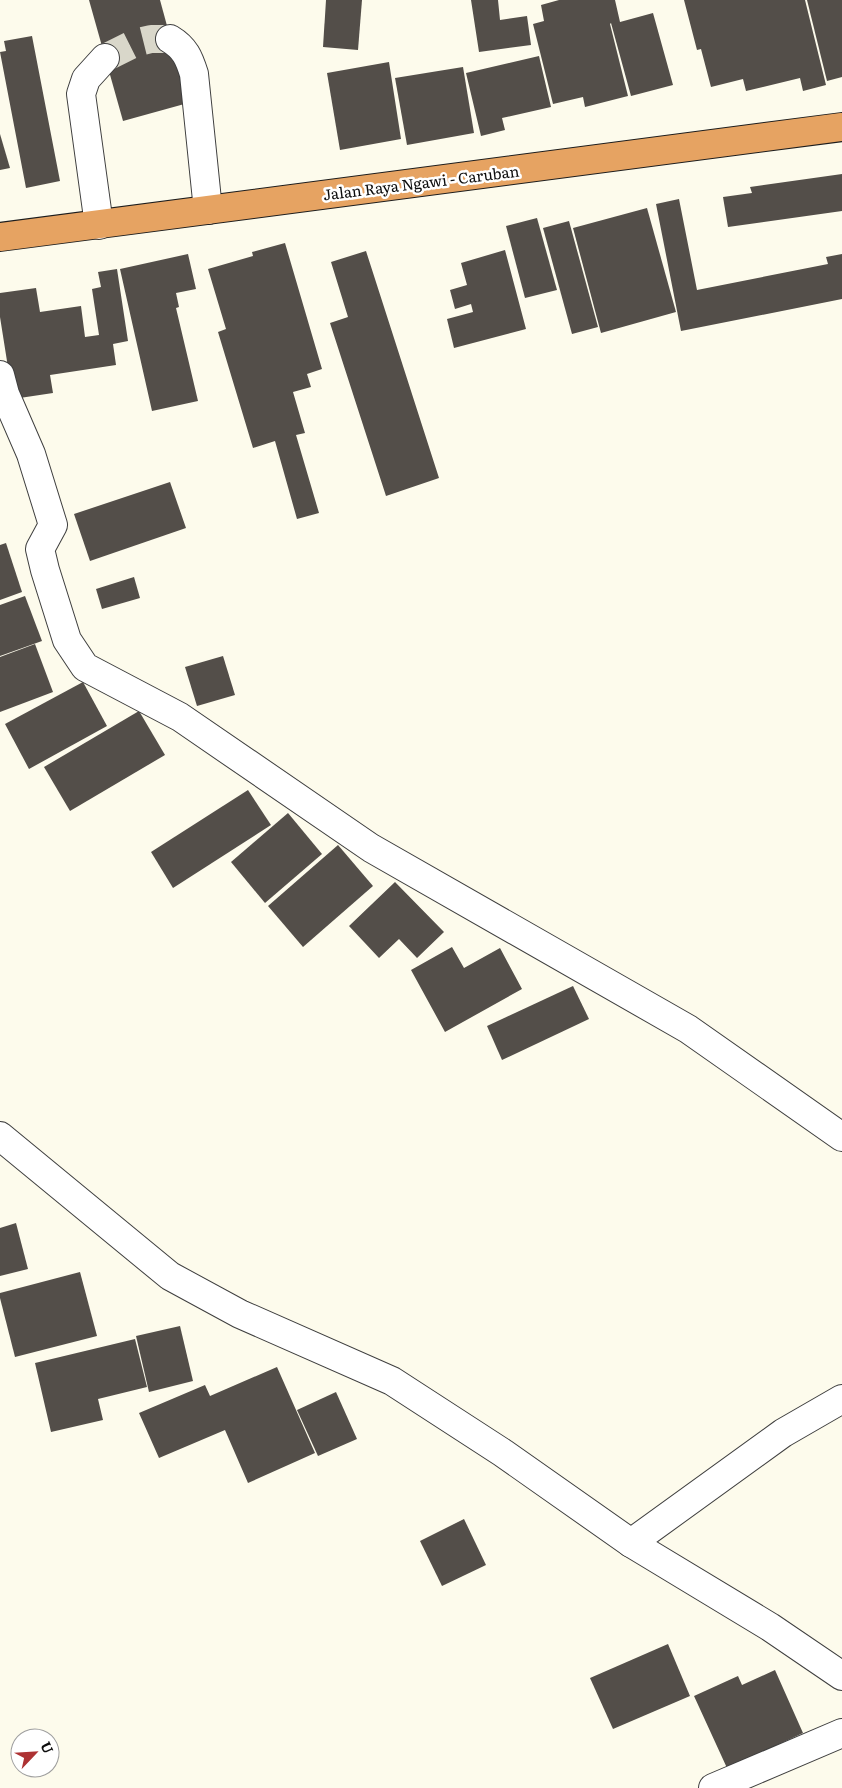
<svg xmlns="http://www.w3.org/2000/svg" width="842" height="1788" font-family="Literata,serif">
<rect width="100%" height="100%" fill="#fdfbec"/>
<!-- building -->
<g fill="#534e49">
<path d="M 89,0 L 160,0 L 188,103 L 123,121 Z"/>
<path d="M 326,0 L 362,0 L 358,50 L 323,47 Z"/>
<path d="M 471,0 L 498,0 L 500,20 L 527,16 L 531,45 L 479,52 Z"/>
<path d="M 559,0 L 615,0 L 620,22 L 653,13 L 673,85 L 631,96 L 611,23 L 610,24 L 628,96 L 585,107 L 583,97 L 553,104 L 533,24 L 544,21 L 541,5 Z"/>
<path d="M 684,0 L 805,0 L 826,85 L 803,91 L 800,78 L 746,91 L 743,79 L 711,87 L 701,49 L 697,50 Z"/>
<path d="M 807,0 L 842,0 L 842,77 L 827,81 Z"/>
<path d="M 32,36 L 60,181 L 26,188 L 0,52 L 6,51 L 4,41 Z"/>
<path d="M 539,56 L 551,107 L 502,118 L 505,130 L 481,136 L 466,73 Z"/>
<path d="M 389,62 L 401,139 L 340,150 L 327,73 Z"/>
<path d="M 463,67 L 474,133 L 407,145 L 395,78 Z"/>
<path d="M 0,134 L 10,168 L 0,170 Z"/>
<path d="M 842,174 L 842,211 L 728,227 L 723,197 L 752,193 L 750,187 Z"/>
<path d="M 679,199 L 697,290 L 828,264 L 826,257 L 842,254 L 842,299 L 681,331 L 656,204 Z"/>
<path d="M 647,208 L 676,312 L 601,333 L 573,228 Z"/>
<path d="M 537,218 L 557,290 L 525,298 L 506,226 Z"/>
<path d="M 569,221 L 598,327 L 572,334 L 543,228 Z"/>
<path d="M 285,243 L 322,369 L 307,374 L 311,387 L 293,392 L 305,433 L 296,435 L 319,513 L 297,519 L 275,441 L 253,448 L 218,332 L 226,329 L 208,269 L 253,256 L 252,252 Z"/>
<path d="M 505,250 L 526,329 L 454,348 L 447,319 L 473,312 L 471,304 L 455,309 L 450,290 L 467,285 L 461,263 Z"/>
<path d="M 366,251 L 439,478 L 386,496 L 330,323 L 348,317 L 331,262 Z"/>
<path d="M 188,254 L 196,289 L 176,293 L 179,307 L 176,308 L 198,401 L 152,411 L 120,269 Z"/>
<path d="M 117,269 L 128,341 L 113,344 L 116,365 L 50,375 L 53,393 L 13,399 L 0,317 L 0,293 L 36,288 L 40,312 L 81,306 L 85,337 L 99,335 L 92,289 L 101,287 L 98,272 Z"/>
<path d="M 170,482 L 186,528 L 90,561 L 74,514 Z"/>
<path d="M 6,543 L 22,592 L 0,600 L 0,545 Z"/>
<path d="M 134,577 L 140,598 L 102,609 L 96,589 Z"/>
<path d="M 25,596 L 42,641 L 0,656 L 0,605 Z"/>
<path d="M 35,644 L 53,692 L 0,712 L 0,657 Z"/>
<path d="M 223,656 L 235,695 L 197,706 L 185,667 Z"/>
<path d="M 83,682 L 107,726 L 29,769 L 5,724 Z"/>
<path d="M 139,711 L 165,755 L 70,811 L 44,767 Z"/>
<path d="M 248,790 L 271,825 L 173,888 L 151,852 Z"/>
<path d="M 288,813 L 322,854 L 265,903 L 231,862 Z"/>
<path d="M 338,845 L 373,886 L 303,947 L 268,906 Z"/>
<path d="M 395,882 L 444,932 L 417,958 L 399,939 L 379,958 L 349,926 Z"/>
<path d="M 452,947 L 464,968 L 500,948 L 522,989 L 445,1032 L 411,970 Z"/>
<path d="M 573,986 L 589,1019 L 502,1060 L 487,1026 Z"/>
<path d="M 16,1223 L 28,1269 L 0,1276 L 0,1228 Z"/>
<path d="M 80,1272 L 97,1336 L 15,1357 L 0,1298 L 0,1293 Z"/>
<path d="M 180,1326 L 193,1381 L 149,1392 L 136,1336 Z"/>
<path d="M 135,1339 L 147,1387 L 98,1399 L 103,1420 L 51,1432 L 35,1363 Z"/>
<path d="M 277,1367 L 315,1453 L 248,1483 L 225,1430 L 159,1458 L 139,1413 L 205,1385 L 210,1396 Z"/>
<path d="M 336,1392 L 357,1439 L 318,1456 L 297,1410 Z"/>
<path d="M 464,1519 L 486,1565 L 442,1586 L 420,1541 Z"/>
<path d="M 668,1644 L 690,1696 L 613,1729 L 590,1678 Z"/>
<path d="M 775,1670 L 803,1733 L 727,1768 L 694,1696 L 738,1676 L 742,1685 Z"/>
</g>
<g fill="none" stroke-linecap="round" stroke-linejoin="round">
<!-- minor-tunnel -->
<path stroke="#d9d7ca" stroke-width="28" stroke-dasharray="28 14" stroke-linecap="butt" d="M 105,58 L 135,43 L 151,39 L 170,39"/>
<!-- minor casing -->
<g stroke="#3f3f3f" stroke-width="30">
<g id="minor">
<path d="M 170,39 C 185,48 189,58 194,74 L 208,210"/>
<path d="M 99,225 L 81,94 L 86,79 L 105,58"/>
<path d="M 0,375 L 5,394 L 31,454 L 53,525 L 40,549 L 45,570 L 67,640 L 85,667 L 180,717 L 371,848 L 688,1029 L 842,1137"/>
<path d="M 0,1136 L 170,1276 L 240,1314 L 392,1381 L 503,1453 L 631,1543 L 770,1627 L 842,1676"/>
<path d="M 631,1543 L 783,1433 L 842,1399"/>
<path d="M 713,1788 L 842,1733"/>
</g>
</g>
<!-- highway casing -->
<g stroke="#1d1d1d" stroke-width="30">
<path id="highway" d="M 0,237 L 842,127"/>
</g>
<!-- minor -->
<use href="#minor" stroke="#fff" stroke-width="28"/>
<!-- highway -->
<use href="#highway" stroke="#e6a362" stroke-width="28"/>
</g>
<g text-anchor="middle" dominant-baseline="central" stroke-width="5" stroke-linejoin="round" paint-order="stroke">
<!-- street labels -->
<g font-size="15" fill="#0c0c0c" stroke="#fff">
<text transform="translate(421 182) rotate(-7)">Jalan Raya Ngawi - Caruban</text>
</g>
</g>
<!-- north arrow -->
<g transform="translate(35 1753) rotate(65)"><circle r="24" fill="#ffffff" stroke="#9e9e9e"/>
<path d="M0-4L9 19L0 12L-9 19Z" fill="#ad3233"/>
<text y="-8" font-size="14" font-weight="bold" text-anchor="middle" fill="#0c0c0c">U</text>
</g>
</svg>
